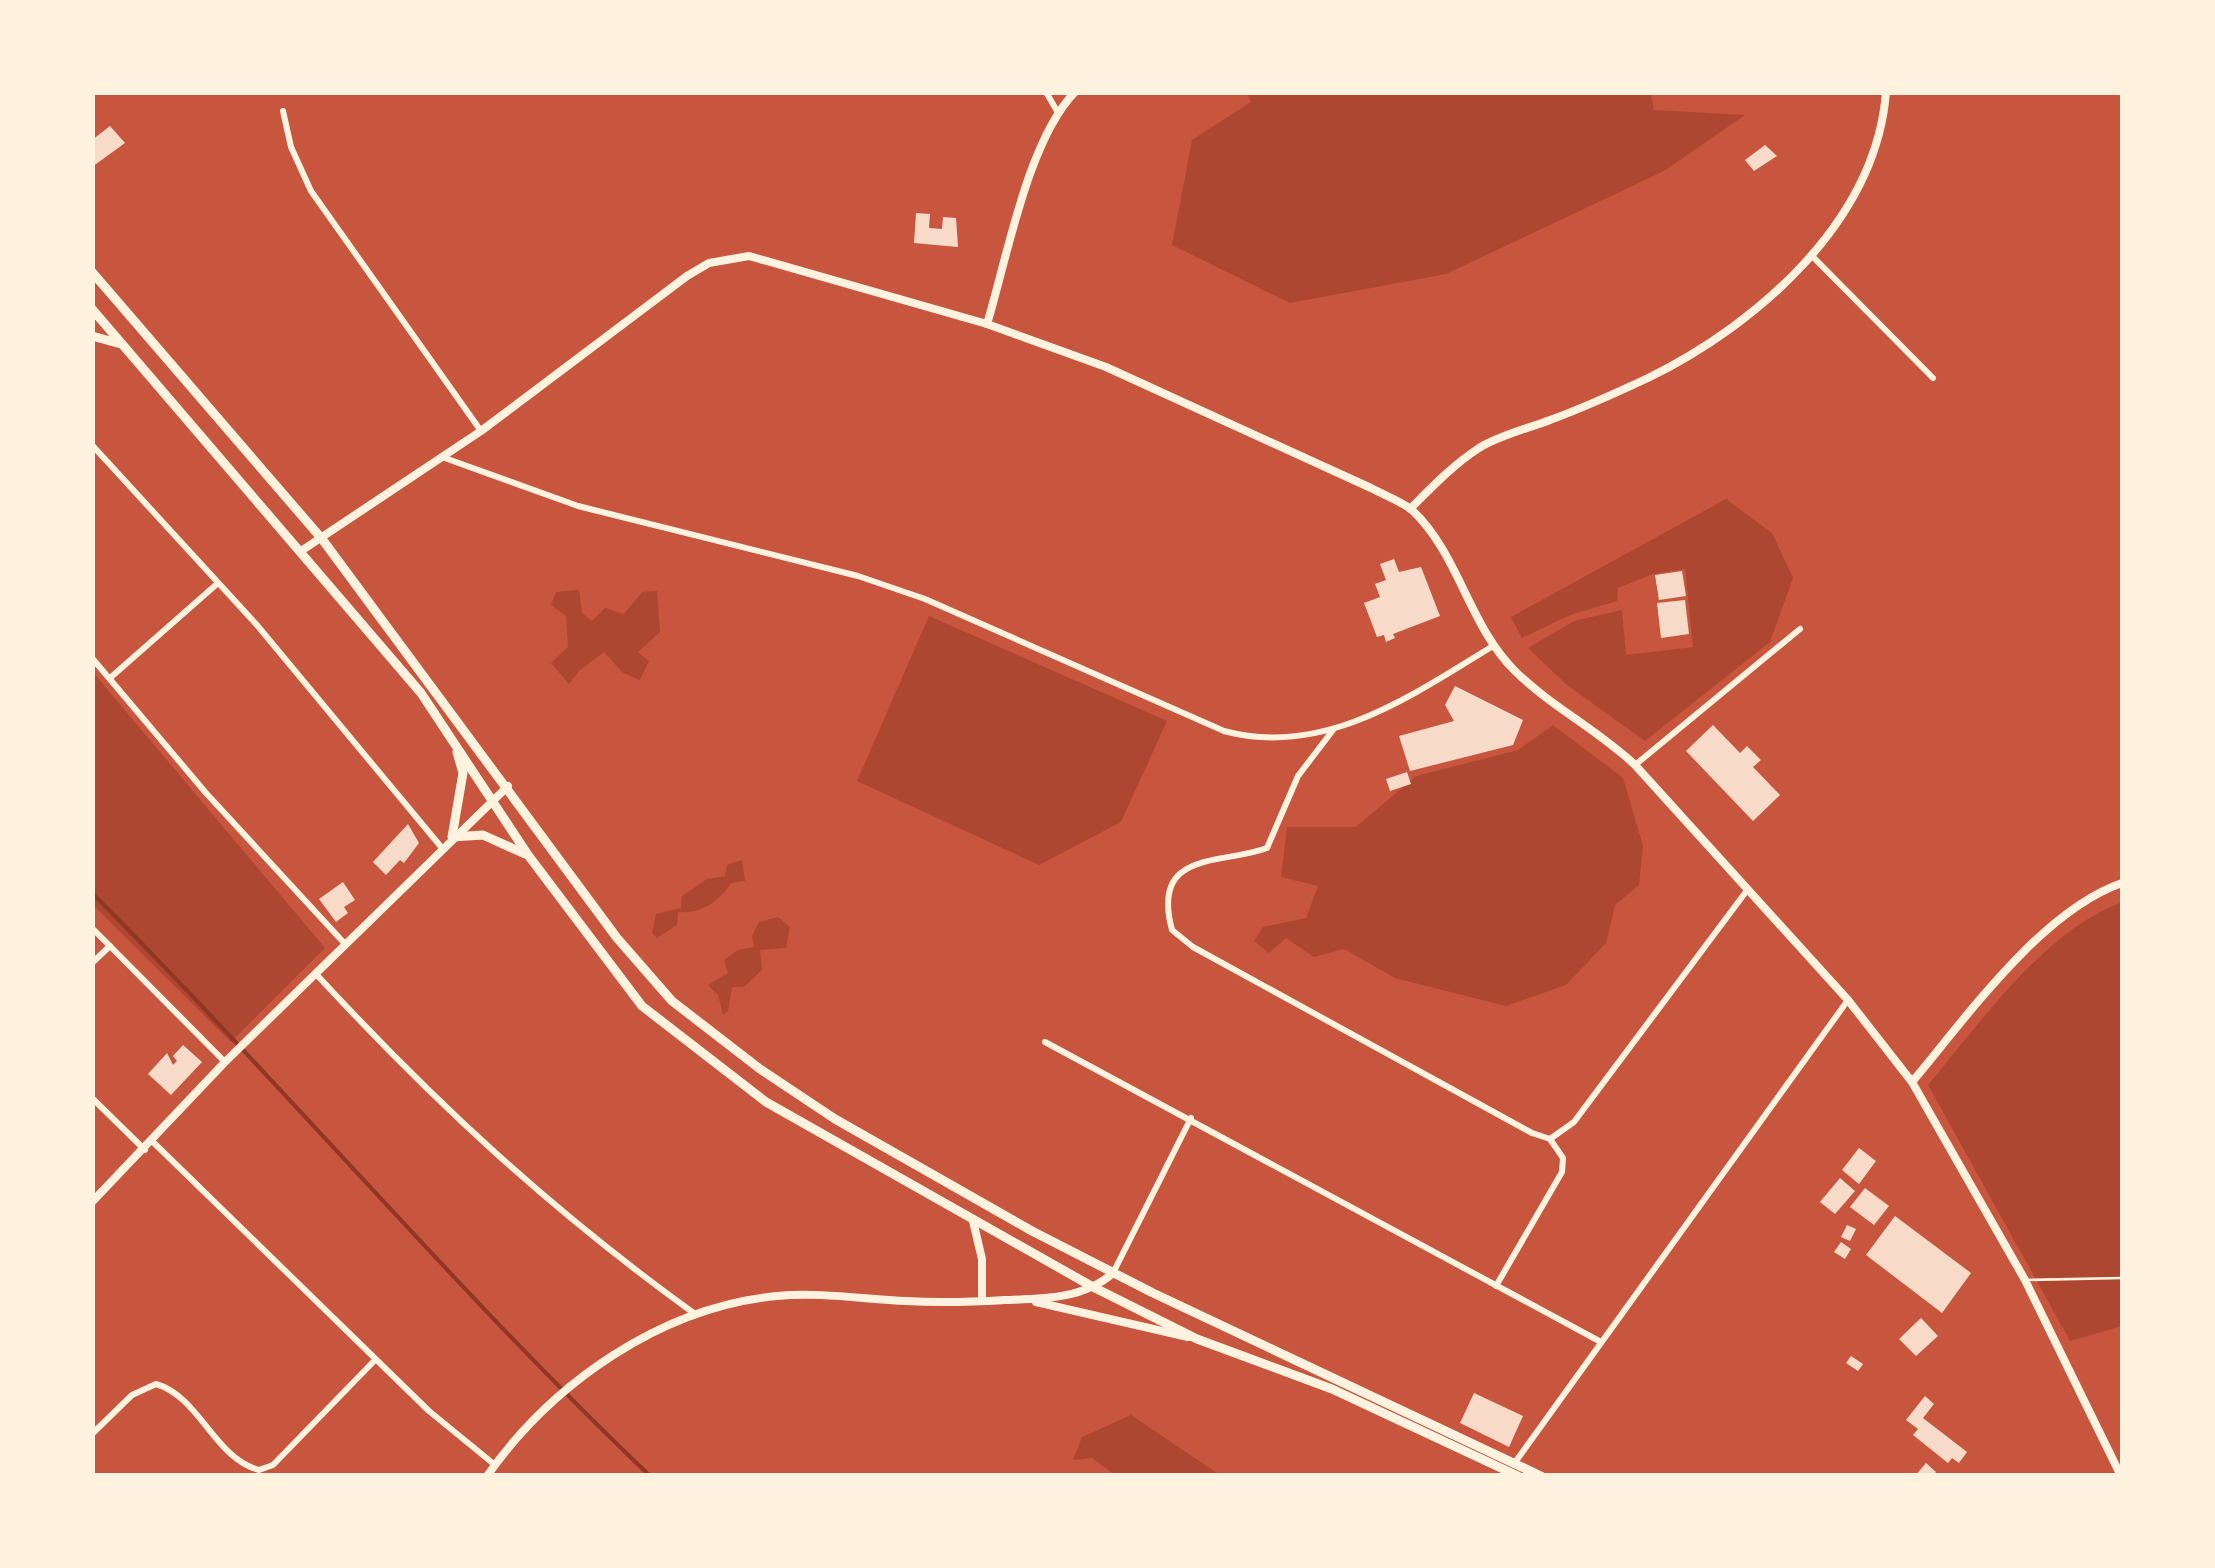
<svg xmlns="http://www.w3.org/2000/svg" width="2215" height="1568" font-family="'Nunito Sans',sans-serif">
<rect width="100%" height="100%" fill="#c8553d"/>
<!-- green -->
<g fill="#ae4732">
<path d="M 1651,93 L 1654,110 L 1745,115 L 1664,171 L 1446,274 L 1290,303 L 1172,245 L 1192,140 L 1251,102 L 1247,93 Z"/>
<path d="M 1726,499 L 1772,533 L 1793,578 L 1770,642 L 1645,741 L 1567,685 L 1528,648 L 1574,621 L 1622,610 L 1626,655 L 1693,647 L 1685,569 L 1653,574 L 1618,588 L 1617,601 L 1570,615 L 1522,638 L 1511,617 Z"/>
<path d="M 579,590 L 582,613 L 592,621 L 605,608 L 624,614 L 642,592 L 657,591 L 660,632 L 638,652 L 649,661 L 640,680 L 623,673 L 604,652 L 580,670 L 569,684 L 551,663 L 568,647 L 566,616 L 551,605 L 556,592 Z"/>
<path d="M 929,616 L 1167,721 L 1121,822 L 1039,865 L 857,781 Z"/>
<path d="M 92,671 L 325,948 L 231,1042 L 93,905 Z"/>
<path d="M 1553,725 L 1623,778 L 1643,846 L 1639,885 L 1615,905 L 1606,943 L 1566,985 L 1506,1006 L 1395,978 L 1344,949 L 1314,957 L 1286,938 L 1269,953 L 1254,941 L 1263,927 L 1306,918 L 1318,886 L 1281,877 L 1287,827 L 1356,827 L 1416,776 L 1518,750 Z"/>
<path d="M 742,860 L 745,881 L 731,883 C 719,902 701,914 678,912 L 677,925 L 657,938 L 652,933 L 656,914 L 681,908 L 682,896 L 707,879 L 725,876 L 727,865 Z"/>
<path d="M 2122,902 L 2122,1326 L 2070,1341 L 1928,1085 C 1981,1022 2043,932 2122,902 Z"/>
<path d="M 778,917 L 790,927 L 786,948 L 760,950 L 762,970 L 744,987 L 732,987 L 728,1011 L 723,1015 L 718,995 L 708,985 L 728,973 L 724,960 L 738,950 L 754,947 L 752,936 L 759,922 Z"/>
<path d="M 1131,1415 L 1220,1475 L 1115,1475 L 1092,1458 L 1073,1460 L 1082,1437 Z"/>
</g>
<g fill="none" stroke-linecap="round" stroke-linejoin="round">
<!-- stream -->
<path stroke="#8f3625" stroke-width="4" d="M 92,893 C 282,1083 455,1290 650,1476"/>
</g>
<!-- building -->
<g fill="#f7dbc8">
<path d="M 110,126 L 125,143 L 92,167 L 92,140 Z"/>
<path d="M 1765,145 L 1777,156 L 1754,171 L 1745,160 Z"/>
<path d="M 916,213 L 930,214 L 929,228 L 942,229 L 943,217 L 956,218 L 958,247 L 914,243 Z"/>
<path d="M 1394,559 L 1399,572 L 1421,567 L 1440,616 L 1393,634 L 1395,638 L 1386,642 L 1384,635 L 1377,637 L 1364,603 L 1380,597 L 1375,584 L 1386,580 L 1380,564 Z"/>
<path d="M 1682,571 L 1686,596 L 1659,600 L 1655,575 Z"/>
<path d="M 1685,600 L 1689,634 L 1661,638 L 1657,603 Z"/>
<path d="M 1455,686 L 1523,720 L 1513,745 L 1410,771 L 1399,736 L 1454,721 L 1445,705 Z"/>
<path d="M 1713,725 L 1740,753 L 1747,746 L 1761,760 L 1753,767 L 1780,795 L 1753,821 L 1686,751 Z"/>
<path d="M 1407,772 L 1411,784 L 1390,791 L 1386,779 Z"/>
<path d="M 408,824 L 419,843 L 404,863 L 400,860 L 386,875 L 373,862 Z"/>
<path d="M 343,882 L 355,900 L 344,907 L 348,913 L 336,922 L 319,899 Z"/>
<path d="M 183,1045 L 202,1062 L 171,1095 L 148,1074 L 167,1053 L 173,1065 L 177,1061 L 173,1056 Z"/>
<path d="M 1859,1148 L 1876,1161 L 1859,1184 L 1842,1170 Z"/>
<path d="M 1840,1178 L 1855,1191 L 1835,1214 L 1820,1202 Z"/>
<path d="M 1865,1188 L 1889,1206 L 1874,1225 L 1850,1207 Z"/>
<path d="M 1895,1216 L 1971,1273 L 1942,1313 L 1866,1255 Z"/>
<path d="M 1847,1225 L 1856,1229 L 1850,1241 L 1841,1237 Z"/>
<path d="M 1841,1242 L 1851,1249 L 1845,1259 L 1834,1252 Z"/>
<path d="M 1921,1318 L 1938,1336 L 1916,1356 L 1899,1339 Z"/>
<path d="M 1851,1356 L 1863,1364 L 1858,1371 L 1846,1363 Z"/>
<path d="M 1474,1393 L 1523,1416 L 1509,1447 L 1460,1423 Z"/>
<path d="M 1925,1396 L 1934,1404 L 1923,1418 L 1967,1452 L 1959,1463 L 1952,1458 L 1948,1463 L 1913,1435 L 1918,1429 L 1906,1420 Z"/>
<path d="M 1926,1463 L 1936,1472 L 1933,1476 L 1915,1476 Z"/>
</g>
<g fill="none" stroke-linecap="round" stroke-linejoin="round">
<!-- service -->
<path stroke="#fff3e0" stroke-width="2.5" d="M 2026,1280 L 2122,1278"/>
<!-- minor -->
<g stroke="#fff3e0" stroke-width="6">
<path d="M 1046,92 L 1057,111"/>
<path d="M 283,111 L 291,147 L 311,191 L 481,431"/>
<path d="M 1811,255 L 1933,378"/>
<path d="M 92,445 L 256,624 L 442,848"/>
<path d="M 442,457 L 578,506 L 858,576 L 925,599 L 1224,731 C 1324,758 1411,696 1493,646"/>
<path d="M 92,658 L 206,793 L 346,945"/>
<path d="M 110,678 L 218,583"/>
<path d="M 1333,730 L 1298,776 L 1267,848 C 1223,865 1150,849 1172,930 L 1193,947 L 1532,1133 L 1550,1139 L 1574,1122 L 1748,889"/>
<path d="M 1635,765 L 1800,629"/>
<path d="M 92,928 L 225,1062"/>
<path d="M 92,963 L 110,946"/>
<path d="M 316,974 C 436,1104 551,1210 695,1314"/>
<path d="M 1045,1042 L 1601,1342"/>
<path d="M 92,1098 L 145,1150"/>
<path d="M 153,1142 L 429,1411 L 495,1465"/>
<path d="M 1113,1273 L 1191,1118"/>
<path d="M 1496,1286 L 1562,1172 L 1563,1158 L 1550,1139"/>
<path d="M 92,1434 L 132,1395 L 156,1384 C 200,1397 214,1458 259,1470 L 273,1465 L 375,1360"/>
<path d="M 1516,1461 L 1848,1000"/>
</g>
<!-- tertiary -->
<g stroke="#fff3e0" stroke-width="8">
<path d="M 987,324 C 1007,258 1028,140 1075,92"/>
<path d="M 1410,509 C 1432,487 1453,465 1479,448 C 1500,435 1527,429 1550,420 C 1583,408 1616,393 1648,378 C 1758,324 1876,221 1886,92"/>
<path d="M 92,1202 L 225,1062 L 508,786"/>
<path d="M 973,1221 L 982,1259 L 982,1301"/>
<path d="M 1036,1302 L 1188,1337"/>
<path d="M 487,1476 C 553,1382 662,1307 777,1296 C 820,1292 863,1299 906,1301 C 939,1303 972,1302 1005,1300 C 1042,1299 1084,1299 1113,1273"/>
</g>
<!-- secondary -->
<g stroke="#fff3e0" stroke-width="8">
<path d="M 301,551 L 481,431 L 687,276 L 709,263 L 749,256 L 987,324 L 1106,367 L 1371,488 C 1384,495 1401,501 1412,510 C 1459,554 1469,626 1515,671 C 1550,706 1598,730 1635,765 L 1848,1000 L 1912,1082 L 2025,1280 L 2121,1476"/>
<path d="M 1912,1082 C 1966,1018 2041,911 2122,883"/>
</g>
<!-- primary -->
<g stroke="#fff3e0" stroke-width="9">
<path d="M 92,272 L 322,539 L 617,938 L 672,1001 L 760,1069 L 835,1119 L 1032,1231 L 1153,1293 L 1541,1476"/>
<path d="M 92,309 L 421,693 L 528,855 L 642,1006 L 766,1102 L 1093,1287 L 1197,1339 L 1332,1389 L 1518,1476"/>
<path d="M 92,336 L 121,344"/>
<path d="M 457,752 L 463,773 L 452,837 L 483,835 L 525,854"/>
</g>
</g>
<!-- border -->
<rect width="2215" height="1568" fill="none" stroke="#fff3e0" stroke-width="190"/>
</svg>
